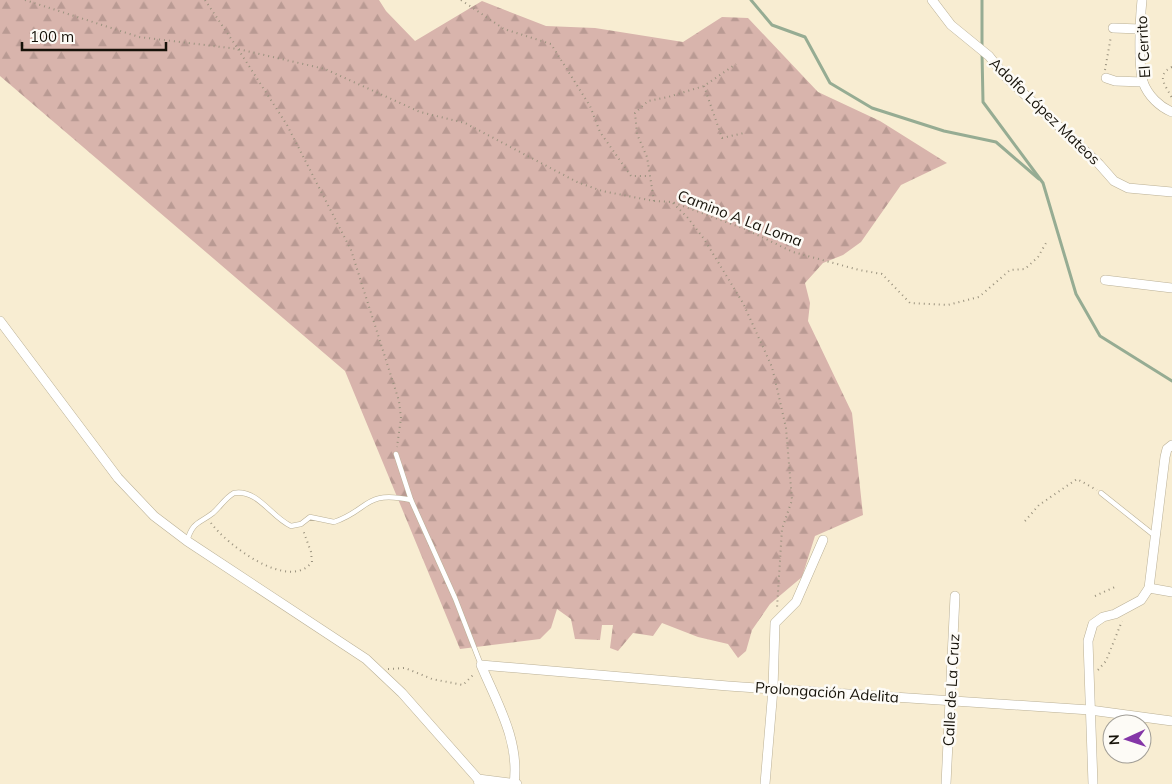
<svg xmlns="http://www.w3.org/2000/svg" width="1172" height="784" font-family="Mulish,sans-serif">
<defs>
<pattern id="forest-firs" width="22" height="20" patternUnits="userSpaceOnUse" patternTransform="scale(1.25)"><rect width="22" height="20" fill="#d8b4ac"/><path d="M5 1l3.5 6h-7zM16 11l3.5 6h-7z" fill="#b99a93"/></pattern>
</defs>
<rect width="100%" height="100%" fill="#f8edd2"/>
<!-- forest -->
<path fill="url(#forest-firs)" d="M 0,0 L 379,0 L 386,11 L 415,41 L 482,1 L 546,26 L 595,28 L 683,42 L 722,17 L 748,18 L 818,92 L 880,121 L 947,163 L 901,185 L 861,242 L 843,255 L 823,263 L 805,283 L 810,303 L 808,321 L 852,413 L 863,515 L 815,536 L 802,577 L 770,604 L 752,630 L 746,651 L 738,658 L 728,644 L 698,637 L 662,623 L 653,636 L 633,633 L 618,651 L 610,648 L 613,625 L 602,625 L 600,640 L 575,639 L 571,619 L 557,609 L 551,628 L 540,639 L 460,649 L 345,371 L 0,76 Z"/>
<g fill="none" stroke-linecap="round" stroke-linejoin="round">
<!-- stream -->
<g stroke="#96ac93" stroke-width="3">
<path d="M 751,0 L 772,25 L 805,37 L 830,83 L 872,108 L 944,131 L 996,142 L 1039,179"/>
<path d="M 982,0 L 982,47"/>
<path d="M 982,53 L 983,102 L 1043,183 L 1076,294 L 1100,336 L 1172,381"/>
</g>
<!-- lane casing -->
<g stroke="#bab096" stroke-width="5.5">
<g id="lane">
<path d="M 396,454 L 411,500 L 455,598 L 481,665"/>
<path d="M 1101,493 L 1155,536"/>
<path d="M 187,541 C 193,521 199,524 213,513 C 221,506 225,498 234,493 C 258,489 271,517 291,526 L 301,524 L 310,517 L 334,522 C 370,510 363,490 411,500"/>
</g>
</g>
<!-- street casing -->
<g stroke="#bab096" stroke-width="10">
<g id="street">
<path d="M 932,0 L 951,25 L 989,56 L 1005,76 L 1099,164 L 1114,181 L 1128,188 L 1172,192"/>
<path d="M 1142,0 C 1140,19 1138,65 1143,82 C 1148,96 1160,107 1172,112"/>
<path d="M 1113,28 L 1140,29"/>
<path d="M 1106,78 L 1115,81 L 1143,82"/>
<path d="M 1105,280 L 1172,288"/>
<path d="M 0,321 L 118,478 L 154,516 L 187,541 L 366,659 L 402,693 L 478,779 L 479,784"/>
<path d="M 1149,588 L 1172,592"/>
<path d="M 478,779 L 517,784"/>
<path d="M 514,784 C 520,741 497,703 481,665 L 728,686 L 1090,710 L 1172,721"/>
<path d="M 765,784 L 773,689 L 775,623 L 796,602 L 823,540"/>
<path d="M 946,784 L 955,596"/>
<path d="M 1093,784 L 1088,641 L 1093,624 L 1103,617 L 1115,614 L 1141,600 L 1149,588 L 1165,457 L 1167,449 L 1172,445"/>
</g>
</g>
<!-- path -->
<g stroke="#9a927e" stroke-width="2" stroke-dasharray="1 4" stroke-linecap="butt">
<path d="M 25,0 L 139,37 L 238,49 L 287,125 L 351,250 L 399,401 L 401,418 L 397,447"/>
<path d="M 205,0 L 238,49 L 325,69 L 420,112 L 465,123 L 577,182 L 602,191 L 654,201 L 672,202 L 745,229 L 793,252 L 859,270 L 882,274 L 910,303 L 948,305 L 979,297 L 1010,270 L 1025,269 L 1038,257 L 1046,243"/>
<path d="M 461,0 L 504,29 L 551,44 L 590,106 L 600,132 L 631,176 L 649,176"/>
<path d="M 1172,67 C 1155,75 1166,86 1172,98"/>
<path d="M 1105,70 L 1111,36"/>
<path d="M 704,86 L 722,138 L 744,133"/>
<path d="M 654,201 L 647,157 L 637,134 L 635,113 L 648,101 L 668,97 L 704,86 L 736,64"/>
<path d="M 673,203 L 688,218 L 704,239 L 743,303 L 772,367 L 779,397 L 786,428 L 792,500 L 782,529 L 777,608"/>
<path d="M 1025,521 L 1039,505 L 1077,479 L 1097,490"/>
<path d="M 211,523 C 227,545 289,592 312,562 L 311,552 L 303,530"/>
<path d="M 1095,596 L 1117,586"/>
<path d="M 388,669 L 405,668 L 432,679 L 463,685 L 475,673"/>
<path d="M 1098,670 L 1106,661 L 1122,621"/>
</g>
<!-- lane -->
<use href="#lane" stroke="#fff" stroke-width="4.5"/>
<!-- street -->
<use href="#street" stroke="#fff" stroke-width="9"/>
</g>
<g text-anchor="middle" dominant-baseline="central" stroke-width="5" stroke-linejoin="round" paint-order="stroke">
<!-- street labels -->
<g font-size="15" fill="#161209" stroke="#fdfbf6">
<text transform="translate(1143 47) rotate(-93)">El Cerrito</text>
<text transform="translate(1045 111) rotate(44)">Adolfo López Mateos</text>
<text transform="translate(740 218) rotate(21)">Camino A La Loma</text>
<text transform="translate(951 690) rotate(-87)">Calle de La Cruz</text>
<text transform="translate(827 692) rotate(4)">Prolongación Adelita</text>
</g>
</g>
<!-- north arrow -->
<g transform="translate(1127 739) rotate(267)"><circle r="24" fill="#fdfbf6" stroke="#a19e97"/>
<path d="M0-4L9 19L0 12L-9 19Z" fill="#8436a7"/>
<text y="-8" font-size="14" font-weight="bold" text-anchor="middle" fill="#161209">N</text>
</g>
<!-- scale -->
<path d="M22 42v8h144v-8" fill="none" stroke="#161209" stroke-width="2.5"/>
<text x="30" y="42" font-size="15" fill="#161209" stroke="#fdfbf6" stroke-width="4" paint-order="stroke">100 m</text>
</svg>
